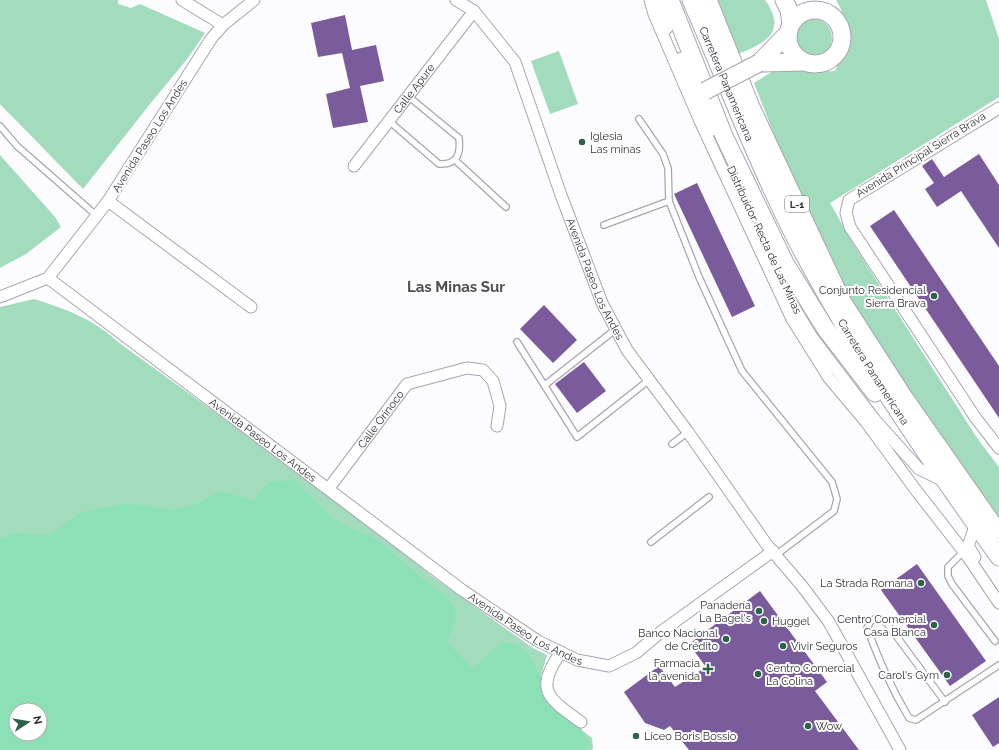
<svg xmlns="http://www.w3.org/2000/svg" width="999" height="750" font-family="Raleway,sans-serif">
<rect width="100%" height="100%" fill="#fcfbfe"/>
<!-- green -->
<g fill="#a2dcbd" fill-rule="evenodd">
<path d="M 0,0 L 118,0 L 118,4 L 131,8 L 140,4 L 205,33 L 188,58 L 150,104 L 83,189 L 0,104 Z"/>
<path d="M 717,0 L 765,0 C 788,32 765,43 738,54 Z"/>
<path d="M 836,0 L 986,0 L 999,39 L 999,97 L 830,203 L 854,245 L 977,438 L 999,467 L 999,524 L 890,364 L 839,281 L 777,142 L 754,83 L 778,68 L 812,72 L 835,71 L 848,43 L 841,9 Z"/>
<circle cx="813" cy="38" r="19"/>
<path d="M 559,51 L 578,104 L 550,114 L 531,61 Z"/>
<path d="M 0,155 L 55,217 L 61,227 L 26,254 L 0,268 Z"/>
<path d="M 34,299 C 64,308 95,320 118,342 L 314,484 L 390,541 L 433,577 L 533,648 L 547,655 L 539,683 L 565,717 L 592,738 L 593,748 L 592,750 L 0,750 L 0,307 ZM 16,710 L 40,710 L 40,734 L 16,734 Z"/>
</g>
<!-- forest -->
<path fill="#8be1b5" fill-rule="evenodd" d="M 295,480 L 332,518 L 352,529 L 376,539 L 433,587 L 444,594 L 455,609 L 455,621 L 447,642 L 473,669 L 493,649 L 505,642 L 517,645 L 529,654 L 545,685 L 581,722 L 582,732 L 590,743 L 585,750 L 0,750 L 0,539 L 16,533 L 50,535 L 82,512 L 128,503 L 171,510 L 197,504 L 220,491 L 253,500 L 268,482 ZM 16,710 L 40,710 L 40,734 L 16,734 Z"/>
<!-- building -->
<g fill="#7a5b9c">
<path d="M 345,15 L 352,50 L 376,45 L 384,81 L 360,86 L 368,122 L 333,128 L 326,94 L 350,88 L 342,53 L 318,57 L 311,23 Z"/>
<path d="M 979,154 L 999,185 L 999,248 L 961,191 L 937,207 L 925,189 L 934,183 L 922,166 L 932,159 L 944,177 Z"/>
<path d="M 697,183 L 755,306 L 732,317 L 674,194 Z"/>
<path d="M 894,210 L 999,366 L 999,418 L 870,226 Z"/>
<path d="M 544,305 L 577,340 L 553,363 L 520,329 Z"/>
<path d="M 584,362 L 606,391 L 577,413 L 555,384 Z"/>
<path d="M 917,564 L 986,661 L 950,686 L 881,590 Z"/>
<path d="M 760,591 L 827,682 L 815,691 L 859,750 L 689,750 L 670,726 L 664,730 L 645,723 L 624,692 L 659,666 L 675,687 L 706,667 L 689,644 Z"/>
<path d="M 999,697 L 999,743 L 993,747 L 972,715 Z"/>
</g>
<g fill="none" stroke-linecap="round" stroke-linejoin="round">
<!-- lane casing -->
<g stroke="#aaa4b2" stroke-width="8">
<g id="lane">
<path d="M 639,119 L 663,154 L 668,168 L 669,201 L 699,277 L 742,371 L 832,482 L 837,499 L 834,511 L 776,555"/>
<path d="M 389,121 L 439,164 C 457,165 461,154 459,138 L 408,96"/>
<path d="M 0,126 L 17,146 L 97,216"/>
<path d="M 455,160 L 506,207"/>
<path d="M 604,225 L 669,201"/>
<path d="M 517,342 L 577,437 L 649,380"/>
<path d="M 545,385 L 616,329"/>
<path d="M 672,444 L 688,432"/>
<path d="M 651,542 L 709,497"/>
<path d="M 964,551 L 948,567 L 948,576 L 952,584 L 995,641"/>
<path d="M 945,702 L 886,622 L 878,617 L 871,621 L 867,628 C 880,662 890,686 909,718 L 916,720 L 999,665"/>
</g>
</g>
<!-- street casing -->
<g stroke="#aaa4b2" stroke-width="13">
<g id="street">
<path d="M 182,0 L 223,25"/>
<path id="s1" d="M 254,0 L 223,25 L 211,39 L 108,201 L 48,278 L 462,590 L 538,641 L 577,660 L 609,666 L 636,653 L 662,631 L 773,551"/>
<path id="s2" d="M 456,0 L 474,11 L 515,62 L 561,195 L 602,303 L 627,350 L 688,432 L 767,545 L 802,586 L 829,622 L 900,750"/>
<path d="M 650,0 L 654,14 L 700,121 L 792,319 L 829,378 L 866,422 L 915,489 L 968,557 L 999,603"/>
<path d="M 657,0 L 667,28"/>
<path d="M 681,58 L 713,130"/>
<path d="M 999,108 L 849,200 L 846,213 L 850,227 L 975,417 L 999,448"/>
<path id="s3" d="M 354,166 L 474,11"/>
<path d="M 108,201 L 251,307"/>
<path d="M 0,297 L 48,278"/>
<path d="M 789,299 L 812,337 L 875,420 L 919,469 L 944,481"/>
<path id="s4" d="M 329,488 L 407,384 L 467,368 L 483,370 L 493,381 L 500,406 L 497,426"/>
<path d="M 975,557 L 968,546 L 976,524"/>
<path d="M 561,652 C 534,691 548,698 581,722"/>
</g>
</g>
<!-- primary casing -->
<g stroke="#aaa4b2" stroke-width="19">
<g id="primary">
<path d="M 670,0 L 724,136 L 785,263 L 825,328 L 875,393"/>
<path id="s5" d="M 691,0 C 726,80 757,163 797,241 C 855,352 926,455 999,557"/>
<path d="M 708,0 L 751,107 L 842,301 L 905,399 L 999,533"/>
<path d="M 784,0 L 789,10 L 791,24"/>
<circle cx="815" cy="37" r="27"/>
<path d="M 759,63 L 803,62"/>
<path d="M 759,63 L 788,33"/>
</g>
</g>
<!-- lane -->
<use href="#lane" stroke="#fff" stroke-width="5.5"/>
<!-- street -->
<use href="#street" stroke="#fff" stroke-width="11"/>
<!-- primary -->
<use href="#primary" stroke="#fff" stroke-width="17"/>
<!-- primary-bridge casing -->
<g stroke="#aaa4b2" stroke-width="19" stroke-linecap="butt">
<path id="primary-bridge" d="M 705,91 L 759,63"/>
</g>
<!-- primary-bridge -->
<use href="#primary-bridge" stroke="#fff" stroke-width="17"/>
</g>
<!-- markers -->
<g fill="#2c6248" stroke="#fff" stroke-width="1.5">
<circle cx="582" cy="142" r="4"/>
<circle cx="934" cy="296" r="4"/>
<circle cx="921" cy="583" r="4"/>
<circle cx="759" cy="611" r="4"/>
<circle cx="764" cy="621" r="4"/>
<circle cx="934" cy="625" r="4"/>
<circle cx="726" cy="639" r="4"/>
<circle cx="783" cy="646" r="4"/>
<path d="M706 663h4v4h4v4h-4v4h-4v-4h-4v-4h4z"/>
<circle cx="758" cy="674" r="4"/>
<circle cx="947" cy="675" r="4"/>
<circle cx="808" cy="726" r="4"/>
<circle cx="636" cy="736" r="4"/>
</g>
<g text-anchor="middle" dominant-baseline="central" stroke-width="4" stroke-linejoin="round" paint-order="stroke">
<!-- shield labels -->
<rect fill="#fff" stroke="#6f6d72" stroke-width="1" x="785" y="196" width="24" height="16" rx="3"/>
<g font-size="10" font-weight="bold" fill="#312f35">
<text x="797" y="204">L-1</text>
</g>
<!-- street labels -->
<g font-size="11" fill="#312f35" stroke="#fff">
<text stroke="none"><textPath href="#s5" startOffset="91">Carretera Panamericana</textPath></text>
<text stroke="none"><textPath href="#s3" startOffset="98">Calle Apure</textPath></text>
<text transform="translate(150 136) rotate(-58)">Avenida Paseo Los Andes</text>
<text transform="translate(921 155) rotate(-32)">Avenida Principal Sierra Brava</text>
<text transform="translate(764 240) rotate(65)">Distribuidor: Recta de Las Minas</text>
<text stroke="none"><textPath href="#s2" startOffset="318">Avenida Paseo Los Andes</textPath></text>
<text stroke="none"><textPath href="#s5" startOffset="415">Carretera Panamericana</textPath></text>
<text stroke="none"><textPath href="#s4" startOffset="86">Calle Orinoco</textPath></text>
<text stroke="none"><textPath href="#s1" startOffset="617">Avenida Paseo Los Andes</textPath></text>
<text stroke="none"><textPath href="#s1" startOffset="941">Avenida Paseo Los Andes</textPath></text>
</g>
<!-- poi labels -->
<g font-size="11" fill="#312f35" stroke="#fff" text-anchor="end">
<text x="590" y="136" text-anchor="start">Iglesia<tspan x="590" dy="13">Las minas</tspan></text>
<text x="926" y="290">Conjunto Residencial<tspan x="926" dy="13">Sierra Brava</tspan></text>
<text x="913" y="583">La Strada Romana</text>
<text x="751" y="605">Panadería<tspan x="751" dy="13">La Bagel's</tspan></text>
<text x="926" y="619">Centro Comercial<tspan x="926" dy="13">Casa Blanca</tspan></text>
<text x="772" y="621" text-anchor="start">Huggel</text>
<text x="718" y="633">Banco Nacional<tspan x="718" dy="13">de Crédito</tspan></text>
<text x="791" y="646" text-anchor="start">Vivir Seguros</text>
<text x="700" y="663">Farmacia<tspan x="700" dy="13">la avenida</tspan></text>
<text x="766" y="668" text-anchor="start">Centro Comercial<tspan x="766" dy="13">La Colina</tspan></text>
<text x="939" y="675">Carol's Gym</text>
<text x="816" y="726" text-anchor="start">Wow</text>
<text x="644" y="736" text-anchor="start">Liceo Boris Bossio</text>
</g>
<!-- district labels -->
<g font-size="15" font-weight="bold" fill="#524c59" stroke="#fff">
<text x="456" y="287">Las Minas Sur</text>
</g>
</g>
<!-- north arrow -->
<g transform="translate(28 722) rotate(78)"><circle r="19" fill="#ffffff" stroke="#adacae"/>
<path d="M0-3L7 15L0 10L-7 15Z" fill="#2c6248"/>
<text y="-6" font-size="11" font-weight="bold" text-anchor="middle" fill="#312f35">N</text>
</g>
</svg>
